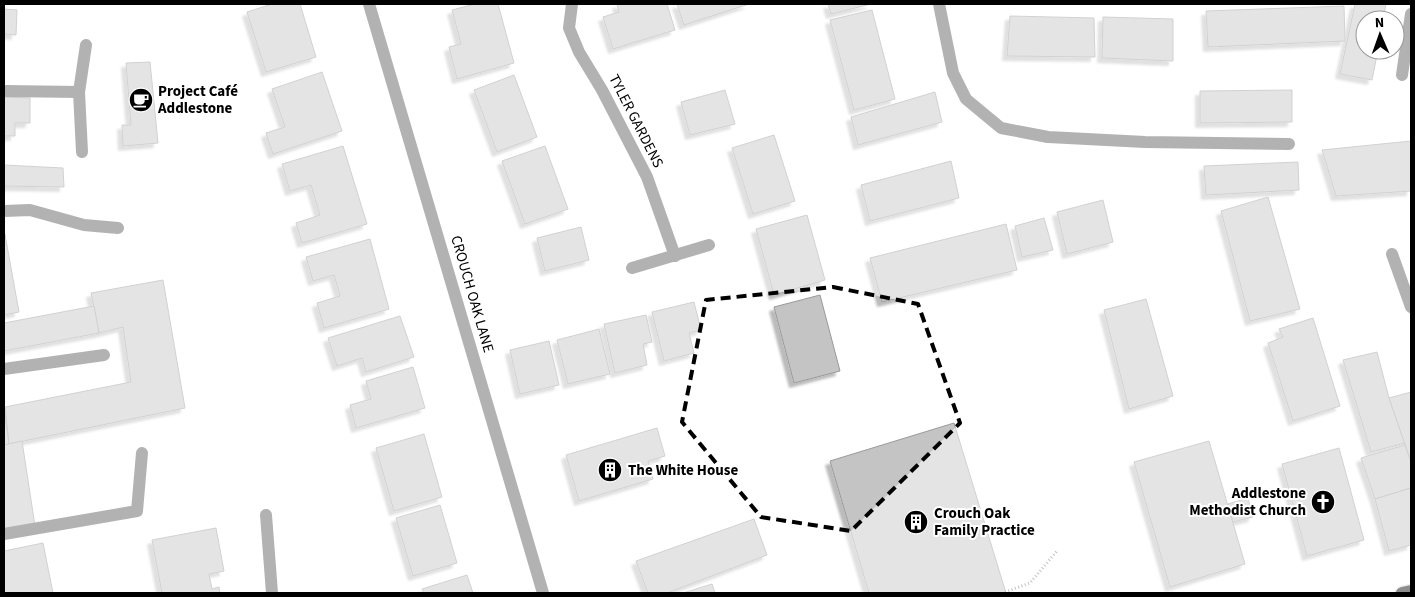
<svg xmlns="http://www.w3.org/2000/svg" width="1415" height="597" font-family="'Source Sans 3',sans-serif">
<defs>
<filter id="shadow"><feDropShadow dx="-4.5" dy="4.5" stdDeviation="1" flood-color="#0004"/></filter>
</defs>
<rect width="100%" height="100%" fill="#fff"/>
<!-- building -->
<g fill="#c4c4c4" stroke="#999" filter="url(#shadow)">
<path d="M 272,4 L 300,4 L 316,57 L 266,72 L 247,12 Z"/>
<path d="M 475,4 L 498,4 L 514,63 L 457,79 L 449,47 L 461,44 L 452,10 Z"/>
<path d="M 617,4 L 667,4 L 675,30 L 613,49 L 603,17 L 619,12 Z"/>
<path d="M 677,4 L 749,4 L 684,25 Z"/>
<path d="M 828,4 L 871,4 L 831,14 Z"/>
<path d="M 1355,4 L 1386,4 L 1383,20 L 1365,20 L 1365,50 L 1378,50 L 1372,80 L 1340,74 Z"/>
<path d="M 1344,6 L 1345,41 L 1208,47 L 1206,11 Z"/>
<path d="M 4,9 L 17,10 L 16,35 L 4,34 Z"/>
<path d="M 872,10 L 895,99 L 854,110 L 830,20 Z"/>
<path d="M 1010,16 L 1094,18 L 1095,57 L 1007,56 Z"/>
<path d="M 1103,17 L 1173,19 L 1173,61 L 1102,58 Z"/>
<path d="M 150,62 L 158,143 L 123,146 L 122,125 L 131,125 L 126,63 Z"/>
<path d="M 322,72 L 342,131 L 273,154 L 266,133 L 285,127 L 272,89 Z"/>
<path d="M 514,75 L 537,137 L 497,152 L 474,90 Z"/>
<path d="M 725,90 L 735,124 L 690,135 L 681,102 Z"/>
<path d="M 1292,90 L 1292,122 L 1200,123 L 1200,91 Z"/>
<path d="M 935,92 L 942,122 L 858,145 L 851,117 Z"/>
<path d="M 4,97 L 30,98 L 30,123 L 15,123 L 15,136 L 4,136 Z"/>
<path d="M 774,135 L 795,201 L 753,214 L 732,148 Z"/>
<path d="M 1411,141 L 1411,191 L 1336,196 L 1322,150 Z"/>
<path d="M 343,146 L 367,224 L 302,243 L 296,223 L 320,215 L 311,185 L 290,191 L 282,164 Z"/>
<path d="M 545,146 L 568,209 L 525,224 L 502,161 Z"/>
<path d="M 951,161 L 959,198 L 870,221 L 861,185 Z"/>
<path d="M 1298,162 L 1299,190 L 1206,195 L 1204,166 Z"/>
<path d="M 4,165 L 63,168 L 64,187 L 4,186 Z"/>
<path d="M 1268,197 L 1300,309 L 1250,321 L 1221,211 Z"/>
<path d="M 1103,200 L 1113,242 L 1067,254 L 1057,212 Z"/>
<path d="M 807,215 L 825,280 L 774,295 L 756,229 Z"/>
<path d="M 1044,218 L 1053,250 L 1022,257 L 1015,226 Z"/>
<path d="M 1006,224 L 1017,270 L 882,302 L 870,258 Z"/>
<path d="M 581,227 L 589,260 L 545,271 L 537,238 Z"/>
<path d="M 4,229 L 19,312 L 4,315 Z"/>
<path d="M 370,239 L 389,309 L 324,328 L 317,303 L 340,296 L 334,275 L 313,281 L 306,257 Z"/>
<path d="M 163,280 L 185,408 L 9,444 L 5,407 L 131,382 L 123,327 L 99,333 L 91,293 Z"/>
<path d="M 820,295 L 840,371 L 794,383 L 774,307 Z"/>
<path d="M 1146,299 L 1173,396 L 1129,409 L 1104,310 Z"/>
<path d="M 694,302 L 701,330 L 689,333 L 694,353 L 664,361 L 652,312 Z"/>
<path d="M 94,306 L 99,333 L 4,351 L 4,323 Z"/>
<path d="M 646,315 L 652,342 L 643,344 L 647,365 L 615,373 L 604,324 Z"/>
<path d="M 400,316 L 414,357 L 366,372 L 362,358 L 337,366 L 328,338 Z"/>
<path d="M 1313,318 L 1340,406 L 1293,421 L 1268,343 L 1283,337 L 1279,329 Z"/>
<path d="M 599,329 L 610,374 L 568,384 L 557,340 Z"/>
<path d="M 549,341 L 559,385 L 520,394 L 510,350 Z"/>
<path d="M 1377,352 L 1389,398 L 1405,443 L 1371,452 L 1343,360 Z"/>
<path d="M 413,367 L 425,408 L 356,428 L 350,405 L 371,399 L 366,381 Z"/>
<path d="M 1411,392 L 1411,462 L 1389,398 Z"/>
<path d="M 4,407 L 9,444 L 4,445 Z"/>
<path d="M 954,423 L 1006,593 L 869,593 L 830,461 Z"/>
<path d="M 657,428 L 665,456 L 648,461 L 653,479 L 579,501 L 566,455 Z"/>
<path d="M 424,434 L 442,497 L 394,511 L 376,448 Z"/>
<path d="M 22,441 L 35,526 L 4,531 L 4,445 Z"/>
<path d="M 1209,441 L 1245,564 L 1170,587 L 1134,462 Z"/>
<path d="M 1405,445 L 1411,462 L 1411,488 L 1375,499 L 1361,458 Z"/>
<path d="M 1339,448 L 1364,540 L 1307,556 L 1282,464 Z"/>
<path d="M 1411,488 L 1411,545 L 1389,551 L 1375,499 Z"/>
<path d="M 1248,498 L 1253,517 L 1233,522 L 1228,504 Z"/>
<path d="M 440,505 L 457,563 L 413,576 L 396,518 Z"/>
<path d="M 754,519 L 767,555 L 667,593 L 648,593 L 636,561 Z"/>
<path d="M 216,528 L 224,571 L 209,574 L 212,589 L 219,587 L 220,593 L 162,593 L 152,540 Z"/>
<path d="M 43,543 L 53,593 L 4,593 L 4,551 Z"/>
<path d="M 467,575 L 473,593 L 424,593 L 422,589 Z"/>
<path d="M 712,584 L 715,593 L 683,593 Z"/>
</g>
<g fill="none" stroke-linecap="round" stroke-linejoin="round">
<!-- major casing -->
<g stroke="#dbdbdb" stroke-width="15">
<path id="major" d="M 1402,593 L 1411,591"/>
</g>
<!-- path -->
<path stroke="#777" stroke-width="3" stroke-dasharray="1 2.5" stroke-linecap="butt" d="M 1005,592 L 1030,583 L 1057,551"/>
<!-- minor -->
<g stroke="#555" stroke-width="12">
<path d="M 369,4 L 543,593"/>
<path d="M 572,4 L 569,28 L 579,52 L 602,90 L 647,177 L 675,256"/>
<path d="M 939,4 L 953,73 L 966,99 L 1001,128 L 1048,137 L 1145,142 L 1289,144"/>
<path d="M 1402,75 L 1411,14"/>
<path d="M 4,91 L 79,92"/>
<path d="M 82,152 L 79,92 L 86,45"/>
<path d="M 4,211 L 30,210 L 84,225 L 118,228"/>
<path d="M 1392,254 L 1411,307"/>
<path d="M 632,268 L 709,245"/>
<path d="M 4,369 L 104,355"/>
<path d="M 266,515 L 272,593"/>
<path d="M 4,534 L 137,511 L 142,453"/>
</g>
<!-- major -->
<use href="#major" stroke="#000" stroke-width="12"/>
</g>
<!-- marked area -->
<path d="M0 0H1415V597H0ZM 833,287 L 918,304 L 960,423 L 851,531 L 761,517 L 682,422 L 706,300 Z" fill="#fff" fill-opacity=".55" fill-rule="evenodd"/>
<path fill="none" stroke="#000" stroke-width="4" stroke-dasharray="10 6" stroke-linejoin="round" d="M 833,287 L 918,304 L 960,423 L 851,531 L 761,517 L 682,422 L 706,300 Z"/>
<!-- icons -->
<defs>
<g id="cafe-disc" transform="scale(1.25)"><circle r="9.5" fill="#000" stroke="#fff"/><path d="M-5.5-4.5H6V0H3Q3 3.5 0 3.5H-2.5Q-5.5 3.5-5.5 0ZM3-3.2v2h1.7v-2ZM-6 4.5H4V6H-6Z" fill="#fff"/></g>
<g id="building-disc" transform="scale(1.25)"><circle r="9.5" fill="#000" stroke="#fff"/><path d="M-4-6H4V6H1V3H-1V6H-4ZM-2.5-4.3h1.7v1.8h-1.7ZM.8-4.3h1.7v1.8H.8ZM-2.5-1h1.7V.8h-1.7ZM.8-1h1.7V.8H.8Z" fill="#fff"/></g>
<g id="church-disc" transform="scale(1.25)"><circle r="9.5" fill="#000" stroke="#fff"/><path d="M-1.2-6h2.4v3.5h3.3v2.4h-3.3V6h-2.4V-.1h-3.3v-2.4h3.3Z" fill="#fff"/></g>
</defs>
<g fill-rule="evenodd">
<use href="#cafe-disc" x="141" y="100"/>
<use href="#building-disc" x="610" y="470"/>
<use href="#church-disc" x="1323" y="502"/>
<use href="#building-disc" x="916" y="522"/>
</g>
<g text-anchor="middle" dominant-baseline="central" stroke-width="4" stroke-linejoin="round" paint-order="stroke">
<!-- poi labels -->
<g font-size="15" font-weight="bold" fill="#000" stroke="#fff" text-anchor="start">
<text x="158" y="91">Project Café<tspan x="158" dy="17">Addlestone</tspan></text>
<text x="628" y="470">The White House</text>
<text x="1306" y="493" text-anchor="end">Addlestone<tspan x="1306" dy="17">Methodist Church</tspan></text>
<text x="934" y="513">Crouch Oak<tspan x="934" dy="17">Family Practice</tspan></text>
</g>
<!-- street labels -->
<g font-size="15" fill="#000" stroke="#fff">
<text transform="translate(636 121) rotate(63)">TYLER GARDENS</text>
<text transform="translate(472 294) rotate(74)">CROUCH OAK LANE</text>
</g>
</g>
<!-- border -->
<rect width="1415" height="597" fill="none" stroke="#000000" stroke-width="10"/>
<!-- north arrow -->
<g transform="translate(1380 35) rotate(358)"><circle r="24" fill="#ffffff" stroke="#999999"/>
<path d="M0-4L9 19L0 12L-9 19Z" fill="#000000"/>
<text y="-8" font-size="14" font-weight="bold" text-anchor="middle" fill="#000000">N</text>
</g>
</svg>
